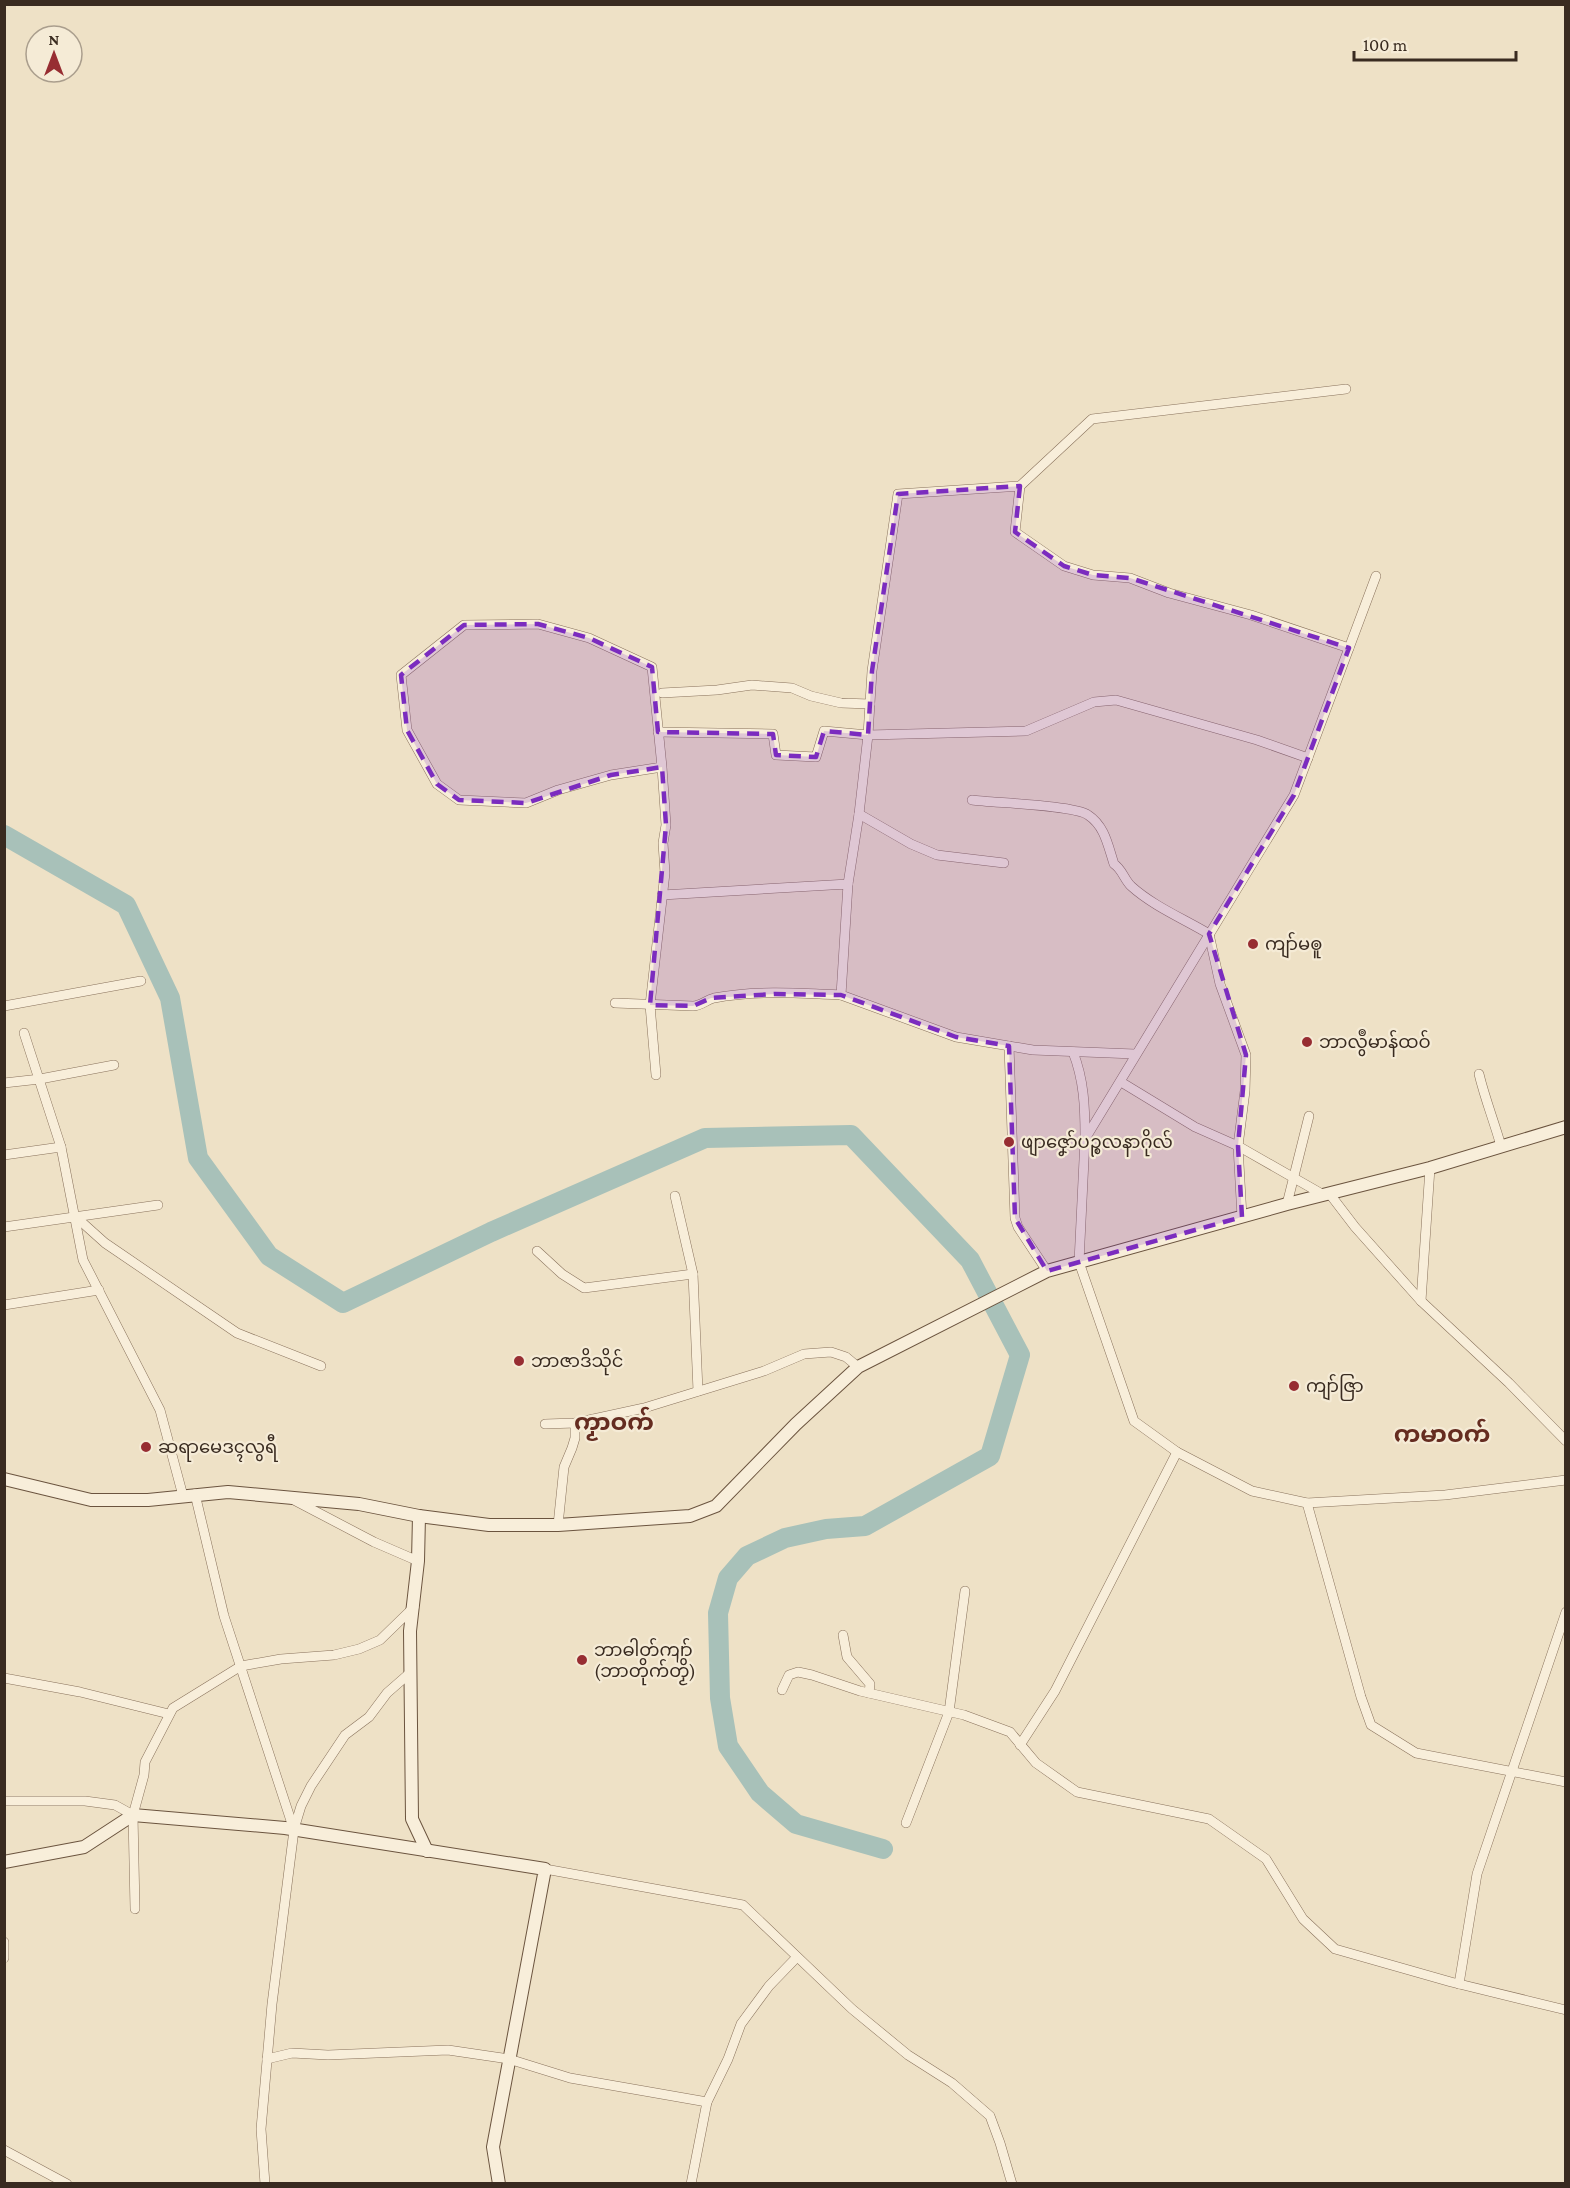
<svg xmlns="http://www.w3.org/2000/svg" width="1570" height="2188" font-family="'Crimson Pro','Noto Sans Myanmar',serif">
<rect width="100%" height="100%" fill="#eee1c6"/>
<g fill="none" stroke-linecap="round" stroke-linejoin="round">
<!-- river -->
<path stroke="#a8c1b9" stroke-width="20" d="M 4,835 L 126,905 L 170,998 L 198,1158 L 269,1256 L 343,1303 L 491,1232 L 705,1138 L 851,1135 L 970,1260 L 1020,1355 L 990,1456 L 865,1526 L 826,1529 L 785,1538 L 747,1556 L 728,1578 L 718,1613 L 720,1698 L 728,1746 L 760,1793 L 796,1824 L 883,1849"/>
<!-- street casing -->
<g stroke="#89725c" stroke-width="10">
<g id="street">
<path d="M 1020,486 L 1092,419 L 1346,389"/>
<path d="M 1376,576 L 1294,795 L 1085,1139 L 1079,1262 L 1134,1421 L 1177,1452 L 1252,1491 L 1307,1503 L 1445,1495 L 1566,1480"/>
<path d="M 662,693 L 717,690 L 752,685 L 792,688 L 811,696 L 841,703 L 870,704"/>
<path d="M 658,732 L 773,734 L 776,755 L 816,757 L 824,731 L 868,735 L 1026,731 L 1094,702 L 1116,700 L 1257,740 L 1308,758"/>
<path d="M 972,800 C 993,803 1074,805 1088,815 C 1105,826 1108,846 1114,864 C 1122,869 1124,879 1131,886 C 1153,906 1184,919 1209,934 L 1220,984 L 1246,1055 L 1245,1091 L 1238,1146 L 1242,1217"/>
<path d="M 859,814 L 911,844 L 937,855 L 1004,863"/>
<path d="M 848,884 L 859,814 L 868,735 L 872,671 L 898,494 L 1020,486 L 1015,532 L 1064,566 L 1093,575 L 1130,578 L 1169,593 L 1251,615 L 1349,648"/>
<path d="M 662,895 L 848,884 L 841,995 L 956,1037 L 1033,1050 L 1135,1054"/>
<path d="M 615,1003 L 693,1006 C 701,1006 706,1000 714,998 C 755,990 800,993 841,995"/>
<path d="M 4,1006 L 141,981"/>
<path d="M 24,1033 L 61,1147"/>
<path d="M 1009,1046 L 1015,1218 L 1018,1227 L 1047,1271"/>
<path d="M 1073,1052 C 1084,1080 1085,1107 1085,1137"/>
<path d="M 1479,1074 C 1485,1099 1494,1121 1501,1146"/>
<path d="M 656,1075 L 650,1005 L 665,873 L 663,843 L 666,825 L 662,767 L 652,667 L 589,638 L 538,624 L 464,625 L 401,675 L 407,730 L 437,784 L 459,800 L 526,803 L 558,790 L 611,775 L 662,767"/>
<path d="M 1121,1082 L 1195,1127 L 1238,1146 L 1322,1194"/>
<path d="M 4,1083 L 40,1079 L 114,1065"/>
<path d="M 4,1155 L 61,1147 L 83,1260 L 160,1410 L 183,1496"/>
<path d="M 1329,1193 L 1355,1227 L 1421,1301 L 1509,1383 L 1566,1441"/>
<path d="M 675,1196 L 693,1274 L 698,1391"/>
<path d="M 1287,1204 L 1309,1116"/>
<path d="M 76,1217 L 105,1243 L 237,1333 L 321,1366"/>
<path d="M 4,1227 L 158,1205"/>
<path d="M 537,1251 L 562,1274 L 584,1288 L 693,1274"/>
<path d="M 1421,1301 L 1430,1168"/>
<path d="M 4,1305 L 99,1290"/>
<path d="M 545,1424 L 575,1423 L 644,1408 L 764,1371 L 804,1354 L 831,1352 L 846,1357 L 858,1367"/>
<path d="M 195,1494 L 224,1616 L 294,1830 L 272,2004 L 261,2129 L 265,2184"/>
<path d="M 292,1499 L 374,1542 L 418,1561"/>
<path d="M 1307,1503 L 1361,1697 L 1371,1725 L 1416,1753 L 1566,1782"/>
<path d="M 558,1525 L 564,1467 L 572,1448 L 575,1438 L 575,1423"/>
<path d="M 843,1635 L 847,1657 L 870,1684 L 869,1693"/>
<path d="M 4,1678 L 80,1692 L 169,1714"/>
<path d="M 782,1690 L 789,1675 L 798,1672 L 812,1675 L 860,1691 L 964,1715 L 1010,1732 L 1036,1763 L 1077,1792 L 1209,1819 L 1266,1859 L 1303,1919 L 1335,1949 L 1451,1982 L 1566,2010"/>
<path d="M 1020,1745 L 1055,1691 L 1177,1452"/>
<path d="M 4,1801 L 85,1801 L 115,1805 L 133,1815"/>
<path d="M 906,1823 L 949,1712 L 965,1591"/>
<path d="M 294,1829 L 301,1806 L 311,1786 L 345,1735 L 369,1717 L 387,1693 L 411,1672"/>
<path d="M 545,1869 L 743,1905 L 852,2009 L 908,2055 L 952,2083 L 990,2116 L 1000,2143 L 1012,2184"/>
<path d="M 135,1909 L 133,1815 L 144,1775 L 145,1762 L 173,1708 L 241,1666 L 281,1659 L 334,1655 L 359,1649 L 380,1640 L 414,1607"/>
<path d="M 4,1942 L 4,1958"/>
<path d="M 1459,1984 L 1477,1874 L 1566,1612"/>
<path d="M 267,2059 L 292,2053 L 328,2055 L 448,2050 L 509,2059 L 570,2078 L 707,2102"/>
<path d="M 4,2150 L 67,2184"/>
<path d="M 691,2184 L 707,2102 L 728,2059 L 741,2024 L 769,1986 L 797,1957"/>
</g>
</g>
<!-- secondary casing -->
<g stroke="#6b543f" stroke-width="14">
<g id="secondary">
<path d="M 4,1479 L 91,1500 L 148,1500 L 228,1492 L 359,1504 L 419,1516 L 489,1525 L 558,1525 L 690,1516 L 716,1506 L 796,1424 L 858,1367 L 1047,1271 L 1287,1204 L 1430,1168 L 1566,1127"/>
<path d="M 419,1516 L 418,1561 L 410,1631 L 412,1819 L 427,1851"/>
<path d="M 4,1862 L 84,1847 L 133,1815 L 285,1828 L 545,1869 L 493,2147 L 499,2184"/>
</g>
</g>
<!-- street -->
<use href="#street" stroke="#f8eeda" stroke-width="9"/>
<!-- secondary -->
<use href="#secondary" stroke="#f8eeda" stroke-width="12"/>
</g>
<!-- marked area -->
<path fill="#7b2cbf" fill-opacity="0.2" stroke="#7b2cbf" stroke-width="4.5" stroke-dasharray="12 8" stroke-linejoin="round" d="M 1020,486 L 1015,532 L 1064,566 L 1093,575 L 1130,578 L 1349,648 L 1294,795 L 1209,934 L 1246,1055 L 1238,1146 L 1242,1217 L 1047,1271 L 1015,1218 L 1009,1046 L 956,1037 L 841,995 L 775,994 L 711,998 L 693,1006 L 650,1005 L 666,825 L 662,767 L 611,775 L 526,803 L 459,800 L 437,784 L 407,730 L 401,675 L 464,625 L 538,624 L 589,638 L 652,667 L 658,732 L 773,734 L 776,755 L 816,757 L 824,731 L 868,735 L 872,671 L 898,494 Z"/>
<!-- markers -->
<g fill="#972d32" stroke="#f5ebd6" stroke-width="2">
<circle cx="1253" cy="944" r="6"/>
<circle cx="1307" cy="1042" r="6"/>
<circle cx="1009" cy="1142" r="6"/>
<circle cx="519" cy="1361" r="6"/>
<circle cx="1294" cy="1386" r="6"/>
<circle cx="146" cy="1447" r="6"/>
<circle cx="582" cy="1660" r="6"/>
</g>
<g text-anchor="middle" dominant-baseline="central" stroke-width="4.5" stroke-linejoin="round" paint-order="stroke">
<!-- poi labels -->
<g font-size="18" fill="#392b20" stroke="#f5ebd6" text-anchor="start">
<text x="1265" y="944">ကျာ်မၜူ</text>
<text x="1319" y="1042">ဘာလွဳမာန်ထဝ်</text>
<text x="1021" y="1142">ဖျာဇၞော်ပဉ္စလနာဂိုလ်</text>
<text x="531" y="1361">ဘာဇာဒိသိုင်</text>
<text x="1306" y="1386">ကျာ်ဇြာ</text>
<text x="158" y="1447">ဆရာမေဒၚလွရီ</text>
<text x="594" y="1650">ဘာဓါတ်ကျာ်<tspan x="594" dy="21">(ဘာတိုက်တၟိ)</tspan></text>
</g>
<!-- district labels -->
<g font-size="24" font-weight="bold" fill="#652c20" stroke="#f5ebd6">
<text x="614" y="1421">ကၟာဝက်</text>
<text x="1442" y="1433">ကမာဝက်</text>
</g>
</g>
<!-- border -->
<rect width="1570" height="2188" fill="none" stroke="#392b20" stroke-width="12"/>
<!-- north arrow -->
<g transform="translate(54 54)"><circle r="28" fill="#f5ebd6" stroke="#aa9e8d" stroke-width="1.5"/>
<path d="M0-4.5L10 22L0 15L-10 22Z" fill="#972d32"/>
<text y="-9" font-size="16" font-weight="bold" text-anchor="middle" fill="#392b20">N</text>
</g>
<!-- scale -->
<path d="M1354 51v9h162v-9" fill="none" stroke="#392b20" stroke-width="3"/>
<text x="1363" y="51" font-size="18" fill="#392b20" stroke="#f5ebd6" stroke-width="4.5" paint-order="stroke">100 m</text>
</svg>
